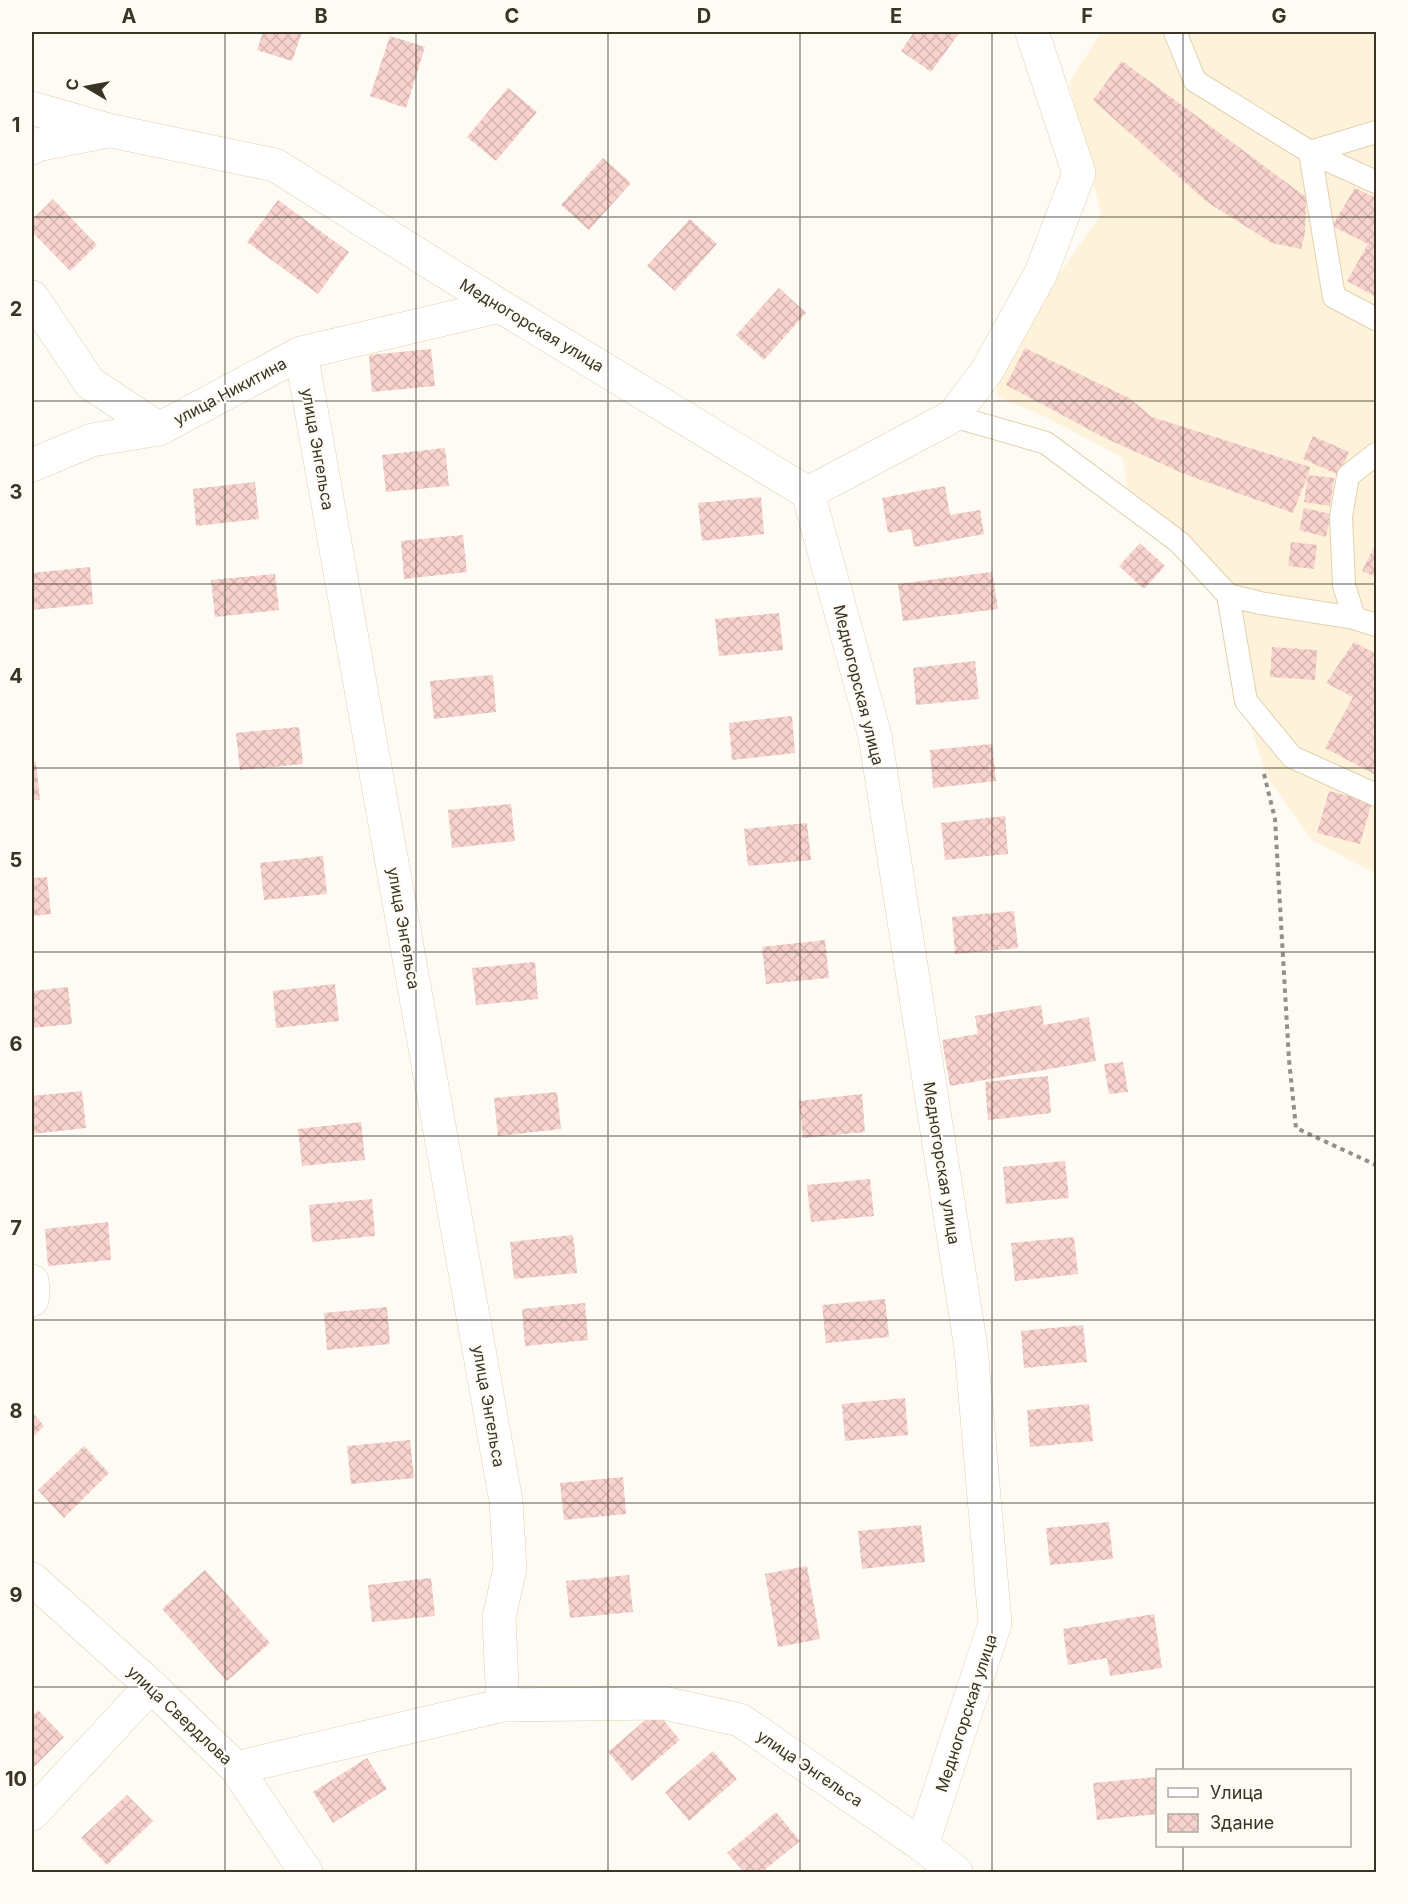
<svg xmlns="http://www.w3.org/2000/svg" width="1408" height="1904" font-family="Inter,sans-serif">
<defs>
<pattern id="building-cross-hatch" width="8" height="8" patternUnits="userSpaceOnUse" patternTransform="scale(1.5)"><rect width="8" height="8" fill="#f8d2cd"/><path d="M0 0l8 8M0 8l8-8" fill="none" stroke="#d5b5b0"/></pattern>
</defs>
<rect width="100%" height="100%" fill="#fefbf4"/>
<!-- built -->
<path fill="#fef3da" d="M 1101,32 L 1376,32 L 1376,874 L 1312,840 L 1267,777 L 1230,664 L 1214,561 L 1130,508 L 1123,458 L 1044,416 L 998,397 L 995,366 L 1101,214 L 1069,83 Z"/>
<!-- building -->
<g fill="url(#building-cross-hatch)">
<path d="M 263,32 L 302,32 L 292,61 L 257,50 Z"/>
<path d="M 914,32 L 960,32 L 931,72 L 901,51 Z"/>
<path d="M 390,36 L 425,47 L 406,108 L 370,96 Z"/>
<path d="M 1122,61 L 1306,197 L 1305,233 L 1301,249 L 1272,243 L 1207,202 L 1093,100 Z"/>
<path d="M 508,88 L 537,112 L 496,161 L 467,137 Z"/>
<path d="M 603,158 L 631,183 L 589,230 L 561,205 Z"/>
<path d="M 1355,188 L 1376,198 L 1376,297 L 1347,281 L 1368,244 L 1332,226 Z"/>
<path d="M 53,199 L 97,245 L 70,271 L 32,232 L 32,220 Z"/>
<path d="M 278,200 L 349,252 L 318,294 L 247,242 Z"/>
<path d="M 690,219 L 717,244 L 675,291 L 647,266 Z"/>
<path d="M 779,288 L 806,313 L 764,360 L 736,335 Z"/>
<path d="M 1025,348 L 1129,398 L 1152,417 L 1310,467 L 1308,475 L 1334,478 L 1330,506 L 1304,502 L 1308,475 L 1293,513 L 1182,473 L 1103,437 L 1006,385 Z"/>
<path d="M 431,349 L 435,386 L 372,392 L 369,355 Z"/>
<path d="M 1313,436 L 1349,452 L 1339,475 L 1303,459 Z"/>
<path d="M 445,448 L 449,486 L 386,492 L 382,455 Z"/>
<path d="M 255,482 L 259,519 L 196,526 L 193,489 Z"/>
<path d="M 945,486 L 950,515 L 980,510 L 984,534 L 914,547 L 911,529 L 888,533 L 882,498 Z"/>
<path d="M 761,497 L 764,534 L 702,541 L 698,503 Z"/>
<path d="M 1304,508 L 1331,514 L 1326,537 L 1299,530 Z"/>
<path d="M 463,535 L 467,572 L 404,579 L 401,541 Z"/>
<path d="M 1291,542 L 1317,545 L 1314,569 L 1288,566 Z"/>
<path d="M 1140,543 L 1165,566 L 1144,589 L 1119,566 Z"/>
<path d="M 1376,543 L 1376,577 L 1362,571 Z"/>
<path d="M 90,567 L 93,604 L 32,610 L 32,573 Z"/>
<path d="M 992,572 L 998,609 L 903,621 L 898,584 Z"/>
<path d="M 275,574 L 279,610 L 215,617 L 211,580 Z"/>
<path d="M 779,613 L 783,650 L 719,656 L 715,619 Z"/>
<path d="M 1354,642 L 1376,654 L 1376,775 L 1325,748 L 1353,697 L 1326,683 Z"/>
<path d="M 1272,647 L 1317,650 L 1315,680 L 1270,677 Z"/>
<path d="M 975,661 L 979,699 L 916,705 L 913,668 Z"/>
<path d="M 493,675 L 496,712 L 434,719 L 430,681 Z"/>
<path d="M 792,716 L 795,753 L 732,760 L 729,723 Z"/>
<path d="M 299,727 L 303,764 L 240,770 L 236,733 Z"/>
<path d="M 992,744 L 996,781 L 933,788 L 930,750 Z"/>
<path d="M 36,762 L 40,800 L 32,800 L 32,763 Z"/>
<path d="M 1329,791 L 1372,802 L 1360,844 L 1317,833 Z"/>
<path d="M 511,804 L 515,841 L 452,848 L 448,810 Z"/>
<path d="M 1005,816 L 1008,854 L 945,860 L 941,823 Z"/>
<path d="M 807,823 L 811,860 L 748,866 L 744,829 Z"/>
<path d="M 323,856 L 327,894 L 264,900 L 260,863 Z"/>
<path d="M 47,877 L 51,914 L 32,916 L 32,878 Z"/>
<path d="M 1014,911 L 1018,948 L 955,954 L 952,917 Z"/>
<path d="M 825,940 L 829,978 L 766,984 L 762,947 Z"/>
<path d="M 535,962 L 538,999 L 476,1005 L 472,968 Z"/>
<path d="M 335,984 L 339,1021 L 276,1028 L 273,991 Z"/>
<path d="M 68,987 L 72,1024 L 32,1028 L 32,991 Z"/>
<path d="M 1041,1005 L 1044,1025 L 1089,1017 L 1096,1061 L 950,1086 L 942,1040 L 978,1034 L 975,1016 Z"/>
<path d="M 1123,1062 L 1128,1092 L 1109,1094 L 1104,1064 Z"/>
<path d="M 1048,1076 L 1051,1113 L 988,1120 L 985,1082 Z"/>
<path d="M 82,1091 L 86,1128 L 32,1134 L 32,1096 Z"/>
<path d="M 557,1092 L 561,1129 L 498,1136 L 494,1098 Z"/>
<path d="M 862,1094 L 865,1132 L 803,1138 L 799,1101 Z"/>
<path d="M 361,1122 L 365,1160 L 302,1166 L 298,1129 Z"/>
<path d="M 1065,1161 L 1069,1198 L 1006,1204 L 1003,1167 Z"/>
<path d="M 870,1179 L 874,1216 L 811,1222 L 807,1185 Z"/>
<path d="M 372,1199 L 375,1236 L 312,1242 L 309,1205 Z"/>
<path d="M 108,1222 L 111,1260 L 48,1266 L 45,1229 Z"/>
<path d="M 573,1235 L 577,1273 L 514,1279 L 510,1242 Z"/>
<path d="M 1074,1237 L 1078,1274 L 1015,1281 L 1011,1243 Z"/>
<path d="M 885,1299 L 889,1337 L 826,1343 L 822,1305 Z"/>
<path d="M 585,1303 L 588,1340 L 525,1346 L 522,1309 Z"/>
<path d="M 387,1307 L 390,1344 L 327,1350 L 324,1313 Z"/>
<path d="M 1083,1325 L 1087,1362 L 1024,1368 L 1021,1331 Z"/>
<path d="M 905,1398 L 908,1435 L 845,1441 L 842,1404 Z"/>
<path d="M 1089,1404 L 1093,1441 L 1030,1447 L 1027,1410 Z"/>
<path d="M 32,1412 L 44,1426 L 32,1438 Z"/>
<path d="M 410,1440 L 414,1478 L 351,1484 L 347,1446 Z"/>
<path d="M 84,1446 L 109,1473 L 64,1518 L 38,1490 Z"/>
<path d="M 623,1477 L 626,1514 L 564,1520 L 560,1483 Z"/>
<path d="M 1109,1522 L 1113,1559 L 1050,1565 L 1046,1528 Z"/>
<path d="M 921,1525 L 925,1562 L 862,1569 L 858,1531 Z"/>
<path d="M 807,1566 L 820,1639 L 778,1647 L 765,1574 Z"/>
<path d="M 205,1570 L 270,1643 L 227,1681 L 162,1609 Z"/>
<path d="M 629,1575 L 633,1612 L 570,1618 L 566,1581 Z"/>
<path d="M 431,1578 L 435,1616 L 372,1622 L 368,1585 Z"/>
<path d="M 1154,1614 L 1162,1668 L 1110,1676 L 1107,1658 L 1068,1665 L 1063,1629 Z"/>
<path d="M 38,1710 L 64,1737 L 32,1769 L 32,1717 Z"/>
<path d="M 656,1711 L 680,1740 L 632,1781 L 608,1752 Z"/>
<path d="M 713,1751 L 737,1779 L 689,1821 L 665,1792 Z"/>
<path d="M 367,1758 L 387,1789 L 333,1823 L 313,1792 Z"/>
<path d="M 1156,1777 L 1158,1814 L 1097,1820 L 1093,1783 Z"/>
<path d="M 127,1795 L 153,1821 L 107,1865 L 81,1838 Z"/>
<path d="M 776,1812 L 800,1841 L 762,1872 L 744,1872 L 727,1853 Z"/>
</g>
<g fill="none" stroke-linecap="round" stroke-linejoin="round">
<!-- service casing -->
<g stroke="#e0d1ae" stroke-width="24">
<g id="service">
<path d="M 1175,32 L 1195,81 L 1310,152 L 1334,297 L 1376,319"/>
<path d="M 1376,132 L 1310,152 L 1376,182"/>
<path d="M 953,416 L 1046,443 L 1179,542 L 1228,595 L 1260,603 L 1354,618 L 1344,585 L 1341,517 L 1348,476 L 1376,454"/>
<path d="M 1228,595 L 1246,701 L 1292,757 L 1376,795"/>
<path d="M 1354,618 L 1376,625"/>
</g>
</g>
<!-- minor casing -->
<g stroke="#e0d1ae" stroke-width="34">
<g id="minor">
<path d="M 32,108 L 112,131 L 275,165 L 500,306 L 808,493 L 875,736 L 971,1348 L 995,1623 L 922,1845"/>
<path d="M 32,148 L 36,145 L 104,132"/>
<path d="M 32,297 L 90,383 L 159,429"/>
<path d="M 500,306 L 301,353 L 506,1501 L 510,1568 L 499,1618 L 503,1705"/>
<path d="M 32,465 L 92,440 L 159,429 L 301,353"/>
<path d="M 808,493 L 953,416 L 987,371 L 1041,273 L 1079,173 L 1032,32"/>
<path d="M 32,1281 L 33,1290 L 32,1300"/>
<path d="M 236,1768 L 503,1705 L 664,1703 L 740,1720 L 922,1845 L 956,1872"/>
<path d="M 32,1814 L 151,1686"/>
</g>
</g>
<!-- tertiary casing -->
<g stroke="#e0d1ae" stroke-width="34">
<path id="tertiary" d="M 32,1579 L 151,1686 L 236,1768 L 306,1872"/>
</g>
<!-- path -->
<path stroke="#938f84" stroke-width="4" stroke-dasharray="4.5 4.5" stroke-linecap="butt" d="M 1264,774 L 1275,819 L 1289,1060 L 1296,1128 L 1376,1165"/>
<!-- service -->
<use href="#service" stroke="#fff" stroke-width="22"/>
<!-- minor -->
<use href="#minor" stroke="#fff" stroke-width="33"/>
<!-- tertiary -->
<use href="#tertiary" stroke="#fff" stroke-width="33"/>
</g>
<!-- grid -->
<path fill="none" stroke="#393426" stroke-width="1.5" stroke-opacity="0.55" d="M 225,32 L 225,1872M 416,32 L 416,1872M 608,32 L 608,1872M 800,32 L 800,1872M 992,32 L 992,1872M 1183,32 L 1183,1770M 32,217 L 1376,217M 32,401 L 1376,401M 32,584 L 1376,584M 32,768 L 1376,768M 32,952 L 1376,952M 32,1136 L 1376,1136M 32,1320 L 1376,1320M 32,1503 L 1376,1503M 32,1687 L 1376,1687M 1183,1846 L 1183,1872"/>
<g text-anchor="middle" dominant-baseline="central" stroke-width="4.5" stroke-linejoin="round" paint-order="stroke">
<!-- street labels -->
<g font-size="16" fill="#393426" stroke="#fefbf4">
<text transform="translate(532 325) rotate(31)">Медногорская улица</text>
<text transform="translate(230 391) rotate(-28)">улица Никитина</text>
<text transform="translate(318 449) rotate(80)">улица Энгельса</text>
<text transform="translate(859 685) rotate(76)">Медногорская улица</text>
<text transform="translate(404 928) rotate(80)">улица Энгельса</text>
<text transform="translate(942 1163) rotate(81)">Медногорская улица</text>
<text transform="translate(489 1406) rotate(80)">улица Энгельса</text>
<text transform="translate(966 1713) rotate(-72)">Медногорская улица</text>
<text transform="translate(180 1715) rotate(43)">улица Свердлова</text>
<text transform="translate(810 1768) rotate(34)">улица Энгельса</text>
</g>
</g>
<!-- border -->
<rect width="1408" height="1904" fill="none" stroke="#fefbf4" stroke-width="66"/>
<!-- legend -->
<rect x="1156" y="1769" width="195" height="78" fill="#fefbf4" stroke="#afaba2" stroke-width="1.5"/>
<rect x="1168" y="1788" width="30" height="9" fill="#ffffff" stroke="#afaba2" stroke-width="1.5"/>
<text x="1210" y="1799" font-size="18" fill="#393426">Улица</text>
<rect x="1168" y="1814" width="30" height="18" fill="url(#building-cross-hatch)" stroke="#afaba2" stroke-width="1.5"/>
<text x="1210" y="1829" font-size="18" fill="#393426">Здание</text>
<!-- north arrow -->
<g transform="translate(87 87) rotate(280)" stroke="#fefbf4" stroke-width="4.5" paint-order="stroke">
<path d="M0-4.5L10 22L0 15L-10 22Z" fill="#393426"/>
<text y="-9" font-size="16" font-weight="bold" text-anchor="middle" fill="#393426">С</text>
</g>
<rect x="33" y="33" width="1342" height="1838" fill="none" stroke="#393426" stroke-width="2"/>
<g font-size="20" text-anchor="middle" font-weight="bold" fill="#393426">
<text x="129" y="23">A</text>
<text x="321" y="23">B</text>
<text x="512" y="23">C</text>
<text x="704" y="23">D</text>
<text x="896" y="23">E</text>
<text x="1087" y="23">F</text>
<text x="1279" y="23">G</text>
<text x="16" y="132">1</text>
<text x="16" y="316">2</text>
<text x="16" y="499">3</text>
<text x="16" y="683">4</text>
<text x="16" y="867">5</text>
<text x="16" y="1051">6</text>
<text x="16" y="1235">7</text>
<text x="16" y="1418">8</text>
<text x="16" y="1602">9</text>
<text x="16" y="1786">10</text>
</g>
</svg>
